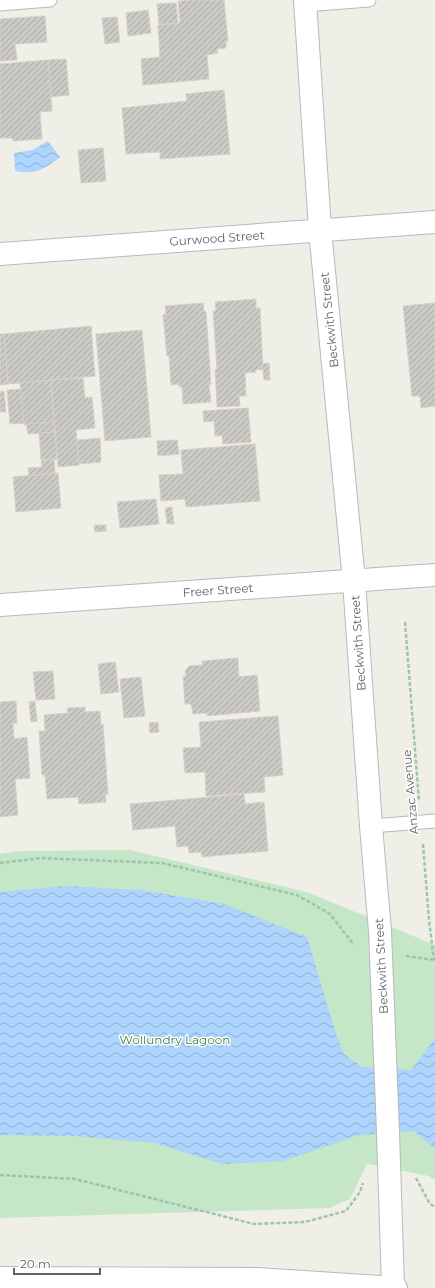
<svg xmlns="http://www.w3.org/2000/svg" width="435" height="1288" font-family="Montserrat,sans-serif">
<defs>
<pattern id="water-waves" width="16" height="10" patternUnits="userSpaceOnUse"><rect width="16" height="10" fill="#acd4fc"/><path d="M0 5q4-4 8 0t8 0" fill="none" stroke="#8fafd0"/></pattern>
<pattern id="building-hatch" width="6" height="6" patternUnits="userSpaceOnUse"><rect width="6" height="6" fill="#cccac4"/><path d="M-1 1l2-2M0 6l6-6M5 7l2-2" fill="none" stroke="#a9a7a3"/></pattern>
</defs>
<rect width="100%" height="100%" fill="#f0efe7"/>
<!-- park -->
<path fill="#c5e6c7" d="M 130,850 L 307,892 L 435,945 L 435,1180 L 429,1176 L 367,1164 L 350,1199 L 329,1208 L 0,1218 L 0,854 L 19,851 Z"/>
<!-- water -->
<g fill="url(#water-waves)">
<path d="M 48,141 L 60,157 C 44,169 36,175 15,171 L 14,153 L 32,150 Z"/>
<path d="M 64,886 L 141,890 L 224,904 L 307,937 L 335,1031 L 344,1054 L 362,1067 L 411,1070 L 435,1039 L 435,1149 L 414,1131 L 359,1135 L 283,1161 L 222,1164 L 154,1143 L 75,1136 L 0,1135 L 0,892 Z"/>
</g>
<!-- building -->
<g fill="url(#building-hatch)" stroke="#d5d1c6">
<path d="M 192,0 L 224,0 L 228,41 L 226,41 L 226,48 L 217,49 L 218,53 L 207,55 L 209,79 L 143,85 L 141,59 L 160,57 L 158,25 L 180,23 L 178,1 Z"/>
<path d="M 176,3 L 178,23 L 159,24 L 157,4 Z"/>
<path d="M 148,10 L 151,33 L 128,36 L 126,13 Z"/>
<path d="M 45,16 L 47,42 L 15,44 L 17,60 L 0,61 L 0,19 Z"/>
<path d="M 117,17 L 120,42 L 105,44 L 102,18 Z"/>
<path d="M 66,59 L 69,95 L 50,97 L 48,60 Z"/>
<path d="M 48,60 L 52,111 L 40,112 L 42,139 L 13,141 L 12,138 L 0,138 L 0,64 Z"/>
<path d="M 224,90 L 230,154 L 160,159 L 160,152 L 126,154 L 122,108 L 187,101 L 186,94 Z"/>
<path d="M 103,148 L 106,181 L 81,183 L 78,150 Z"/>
<path d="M 256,299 L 256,308 L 260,308 L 263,369 L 255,370 L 256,372 L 245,373 L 246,396 L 239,396 L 240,406 L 217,407 L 215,370 L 217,369 L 213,311 L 216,311 L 215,302 Z"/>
<path d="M 203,303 L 204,311 L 206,312 L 211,384 L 209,385 L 211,402 L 183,404 L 182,387 L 179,387 L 179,384 L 171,385 L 169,356 L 167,356 L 163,315 L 166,314 L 165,306 Z"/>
<path d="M 435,303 L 435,406 L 421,408 L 420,396 L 412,396 L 403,306 Z"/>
<path d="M 91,326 L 95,376 L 8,384 L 4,334 Z"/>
<path d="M 142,330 L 151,437 L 105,441 L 96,334 Z"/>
<path d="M 0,334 L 4,334 L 8,384 L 0,385 Z"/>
<path d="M 269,363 L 270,380 L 264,380 L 262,364 Z"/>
<path d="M 83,378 L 85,398 L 92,397 L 95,428 L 76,430 L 79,465 L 58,467 L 51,380 Z"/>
<path d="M 51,380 L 54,422 L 24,425 L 20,383 Z"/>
<path d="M 21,389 L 24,423 L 10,424 L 7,390 Z"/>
<path d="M 4,391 L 6,412 L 0,412 L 0,392 Z"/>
<path d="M 248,408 L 251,442 L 223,444 L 222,435 L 215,436 L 214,421 L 204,422 L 203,411 Z"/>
<path d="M 54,422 L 55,432 L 28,434 L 26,424 Z"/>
<path d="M 55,432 L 57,459 L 41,460 L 39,433 Z"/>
<path d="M 100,438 L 101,462 L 79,464 L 77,440 Z"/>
<path d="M 177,440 L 179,454 L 158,456 L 157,441 Z"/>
<path d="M 255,444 L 260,501 L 186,507 L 185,499 L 161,501 L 159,475 L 183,474 L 181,450 Z"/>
<path d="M 54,459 L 55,473 L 29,476 L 28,468 L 42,467 L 41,461 Z"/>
<path d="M 58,473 L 61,508 L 16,512 L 13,477 Z"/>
<path d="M 156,499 L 159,524 L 120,528 L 117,502 Z"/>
<path d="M 172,507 L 174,524 L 167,524 L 165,508 Z"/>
<path d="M 94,525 L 106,525 L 106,531 L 95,532 Z"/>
<path d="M 238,658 L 239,677 L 257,675 L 260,711 L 207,716 L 207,713 L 193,714 L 191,704 L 185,704 L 183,677 L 186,676 L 185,671 L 189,666 L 202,665 L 202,661 Z"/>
<path d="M 115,662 L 119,692 L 101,694 L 98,664 Z"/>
<path d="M 53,671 L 55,699 L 36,700 L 33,672 Z"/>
<path d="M 141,677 L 145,716 L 124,718 L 120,679 Z"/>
<path d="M 16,701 L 17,723 L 13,723 L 14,739 L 27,737 L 30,778 L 15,779 L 18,815 L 0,817 L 0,702 Z"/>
<path d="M 35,701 L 37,721 L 31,722 L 29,702 Z"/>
<path d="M 85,707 L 85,712 L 100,711 L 101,725 L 103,724 L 108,794 L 105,794 L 106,802 L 79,804 L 78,797 L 47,799 L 45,775 L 42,775 L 39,731 L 45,731 L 44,715 L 68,713 L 67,708 Z"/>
<path d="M 278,716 L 283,775 L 264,777 L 265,792 L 206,796 L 205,772 L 185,773 L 183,748 L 201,747 L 199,722 Z"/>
<path d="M 158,722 L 159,732 L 150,733 L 149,723 Z"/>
<path d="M 244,794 L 245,804 L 264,802 L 268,851 L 202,857 L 201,852 L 189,853 L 188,846 L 177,847 L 175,826 L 133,830 L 130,804 Z"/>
</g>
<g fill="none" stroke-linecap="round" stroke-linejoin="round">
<!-- service casing -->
<g stroke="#b7b9bd" stroke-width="15">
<g id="service">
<path d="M 0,4 L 50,0"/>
<path d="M 305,5 L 369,0"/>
<path d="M 371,826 L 435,821"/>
</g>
</g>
<!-- minor casing -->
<g stroke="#b7b9bd" stroke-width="24">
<g id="minor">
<path d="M 305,0 L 320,230 L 354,581 L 371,826 L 380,931 L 388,1132 L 393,1287"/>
<path d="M 0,605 L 435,575"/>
<path d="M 0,1278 L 257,1279 L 396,1288"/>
</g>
</g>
<!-- secondary casing -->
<g stroke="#b6b9be" stroke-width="24">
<path id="secondary" d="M 0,254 L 435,222"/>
</g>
<!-- path -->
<g stroke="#9dc5ab" stroke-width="2.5" stroke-dasharray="4 2" stroke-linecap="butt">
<path d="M 405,622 L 419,801"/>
<path d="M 423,844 L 429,920 L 434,960"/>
<path d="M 0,863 L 42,858 L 162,863 L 297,895 L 330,914 L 354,945"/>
<path d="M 406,956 L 435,960"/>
<path d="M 0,1175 L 75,1179 L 254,1224 L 305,1222 L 346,1211 L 360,1192 L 363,1183"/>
<path d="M 416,1178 L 430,1204 L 435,1207"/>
</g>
<!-- service -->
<use href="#service" stroke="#fff" stroke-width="13"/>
<!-- minor -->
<use href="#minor" stroke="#fff" stroke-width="22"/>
<!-- secondary -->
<use href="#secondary" stroke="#fff" stroke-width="22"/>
</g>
<g text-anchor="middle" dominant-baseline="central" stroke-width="3" stroke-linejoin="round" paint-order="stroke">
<!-- street labels -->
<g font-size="12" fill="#5f6267" stroke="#fff">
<text transform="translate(217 238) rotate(-4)">Gurwood Street</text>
<text transform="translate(329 320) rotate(-96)">Beckwith Street</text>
<text transform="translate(218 590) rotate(-4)">Freer Street</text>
<text transform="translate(358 643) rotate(-94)">Beckwith Street</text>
<text transform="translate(410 792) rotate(-95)">Anzac Avenue</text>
<text transform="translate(381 966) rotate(-93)">Beckwith Street</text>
</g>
<!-- park labels -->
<g font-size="12" fill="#398440" stroke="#fff">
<text x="175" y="1039">Wollundry Lagoon</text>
</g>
</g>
<!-- scale -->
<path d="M14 1268v6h86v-6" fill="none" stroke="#5f6267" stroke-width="2"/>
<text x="20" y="1268" font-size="12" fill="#5f6267" stroke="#ffffff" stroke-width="3" paint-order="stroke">20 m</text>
</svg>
